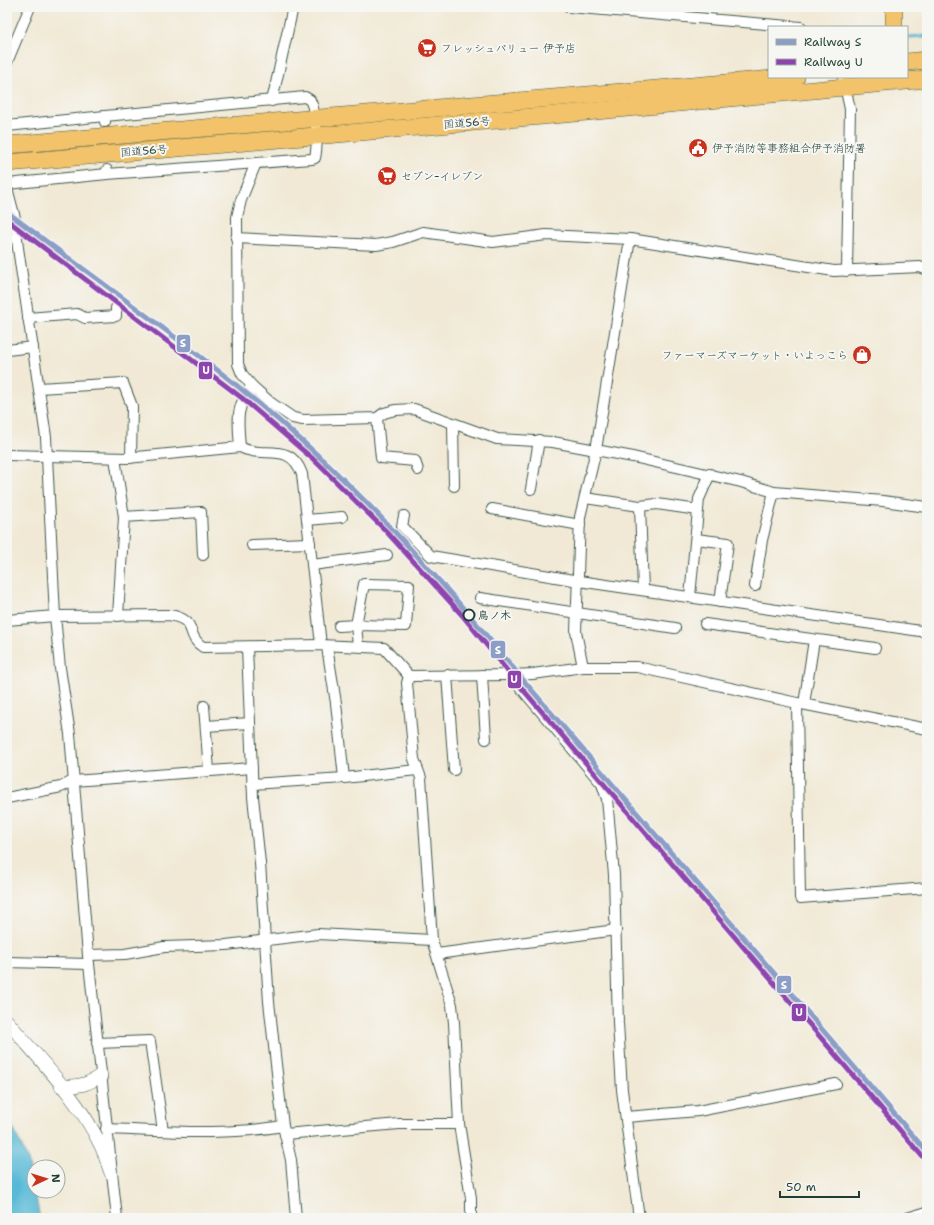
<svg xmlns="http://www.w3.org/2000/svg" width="934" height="1225" font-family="'Shantell Sans','Klee One',sans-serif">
<rect width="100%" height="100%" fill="#f6f6f2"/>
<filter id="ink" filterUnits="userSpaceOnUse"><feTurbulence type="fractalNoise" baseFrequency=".025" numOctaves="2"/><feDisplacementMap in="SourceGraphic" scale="8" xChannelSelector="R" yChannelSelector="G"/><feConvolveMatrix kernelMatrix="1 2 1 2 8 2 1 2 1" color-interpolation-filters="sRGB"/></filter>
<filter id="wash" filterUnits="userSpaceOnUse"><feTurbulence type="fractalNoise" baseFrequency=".012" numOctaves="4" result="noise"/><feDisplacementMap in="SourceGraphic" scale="16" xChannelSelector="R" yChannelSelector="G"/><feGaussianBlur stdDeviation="0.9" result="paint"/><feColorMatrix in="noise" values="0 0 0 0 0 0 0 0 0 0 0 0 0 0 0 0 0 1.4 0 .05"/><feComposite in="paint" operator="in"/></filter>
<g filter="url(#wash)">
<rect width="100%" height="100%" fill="#f1e9d5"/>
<!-- water -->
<path fill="#59b9d7" stroke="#3c7b86" d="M 7,1115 L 28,1160 L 40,1218 L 7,1218 Z"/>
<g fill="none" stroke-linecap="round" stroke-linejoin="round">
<!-- stream -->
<path stroke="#59b9d7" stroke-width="3" d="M 908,37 L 927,36"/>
</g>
</g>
<g filter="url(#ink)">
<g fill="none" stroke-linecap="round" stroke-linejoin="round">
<!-- minor-tunnel -->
<path stroke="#c7c7b5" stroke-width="10" stroke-dasharray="10 5" stroke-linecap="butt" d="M 105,122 L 107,170"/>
<!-- minor casing -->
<g stroke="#3e574c" stroke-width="12">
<g id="minor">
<path d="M 569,7 L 801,27"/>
<path d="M 7,62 L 30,7"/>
<path d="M 843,77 L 850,109 L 847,271"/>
<path d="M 272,101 L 293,7"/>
<path d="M 105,122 L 105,116 L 305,97 L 310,100 C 317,113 318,144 315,158 L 312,159 L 107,174 L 107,170"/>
<path d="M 7,126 L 105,116"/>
<path d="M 256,163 L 241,200 L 237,217 L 238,364 L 242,374 L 252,386 L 271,403 L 293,418 L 303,420 L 377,418 L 384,413 L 395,410 L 414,409 L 497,439 L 553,442 L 633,457 L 741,482 L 774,492 L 883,501 L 927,507"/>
<path d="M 7,184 L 107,174"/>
<path d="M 7,188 L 15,218 L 18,248 L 46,437 L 55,616 L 60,668 L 70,734 L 88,955 L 117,1218"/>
<path d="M 236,238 L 376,245 L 393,242 L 423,232 L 493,242 L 546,235 L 630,239 L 834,271 L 920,267 L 927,270"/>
<path d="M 28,318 L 77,314 L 85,318 L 116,316 L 116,308"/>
<path d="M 7,350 L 33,347"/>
<path d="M 39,388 L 123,383 L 132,406 L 131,458"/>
<path d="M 377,418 L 381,458 L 415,461 L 418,470"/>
<path d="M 453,424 L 454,486"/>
<path d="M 240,447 C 238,421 235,407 252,386"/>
<path d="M 7,455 L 127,458 L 240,447 C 263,460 290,440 302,474 L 321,645"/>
<path d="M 115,458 L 124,517 L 118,616"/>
<path d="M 531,489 L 539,440"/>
<path d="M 585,498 L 640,506 L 657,504 L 698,510"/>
<path d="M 640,506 L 643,590"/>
<path d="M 492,509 L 580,525"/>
<path d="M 404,516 L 402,526 L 431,556 L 579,581 L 927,632"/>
<path d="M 124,517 L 201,512 L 203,555"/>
<path d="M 307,520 L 342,517"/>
<path d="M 696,539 L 728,543 L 720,602"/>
<path d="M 252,545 L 310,543"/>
<path d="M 312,565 L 387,555"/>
<path d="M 755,586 L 762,540 L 774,492"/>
<path d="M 690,597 L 699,499 L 710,474"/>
<path d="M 480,598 L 675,628"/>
<path d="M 7,620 L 55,616 L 169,615 C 200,620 184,635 203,647 L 321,645 L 384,648 L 409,676 L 510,675 L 533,674 L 583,667 L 637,667 L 797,703 L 927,729"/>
<path d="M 705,624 L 875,648"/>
<path d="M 339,626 L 356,625 L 406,626 L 409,585 L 364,584 L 356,625 L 358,646"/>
<path d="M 247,647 L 253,797 L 260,863 L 269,1002 L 283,1126 L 291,1160 L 296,1218"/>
<path d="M 327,647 L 336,703 L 344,778"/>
<path d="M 583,667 L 576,632 L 580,517 L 596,450 L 630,239"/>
<path d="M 447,675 L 454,770"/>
<path d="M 482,675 L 486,739"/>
<path d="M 510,675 L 602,784 L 607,799 L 614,875 L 618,1023 L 622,1090 L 639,1218"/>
<path d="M 409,676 L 407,683 L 414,759 L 421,778 L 432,940 L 452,1005 L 454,1023 L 459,1124 L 471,1198 L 471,1218"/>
<path d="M 797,703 L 800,898 L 927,888"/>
<path d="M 804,704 L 814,640"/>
<path d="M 204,706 L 209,771"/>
<path d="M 206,726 L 250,723"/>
<path d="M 252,784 L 344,778 L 417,770"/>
<path d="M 7,798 L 61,787 L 73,781 L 252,768"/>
<path d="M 437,954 L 616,930"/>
<path d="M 88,955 L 125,954 L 164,947 L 226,945 L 318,934 L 432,940"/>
<path d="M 7,962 L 89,964"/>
<path d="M 97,1043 L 150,1041 L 163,1131"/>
<path d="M 626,1117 L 698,1111 L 836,1084"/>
<path d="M 106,1129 C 166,1131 225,1136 283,1126"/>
<path d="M 285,1134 L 399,1124 L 459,1124"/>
<path d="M 907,1218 L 927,1212"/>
</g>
</g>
<!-- tertiary casing -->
<g stroke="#3e574c" stroke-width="14">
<g id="tertiary">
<path d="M 7,1021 C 39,1059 78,1098 100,1144 C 105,1153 107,1163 111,1173"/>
<path d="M 61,1086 C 77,1087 88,1085 101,1075"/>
</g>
</g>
<!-- trunk casing -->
<g stroke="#3e574c" stroke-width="18">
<g id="trunk">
<path d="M 894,7 L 894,27"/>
<path d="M 907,62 L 927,60"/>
<path d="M 7,145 L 796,77"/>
<path d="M 7,163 L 576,113 L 927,79"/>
</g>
</g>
<!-- minor -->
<use href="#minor" stroke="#fff" stroke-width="10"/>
<!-- tertiary -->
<use href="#tertiary" stroke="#fff" stroke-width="13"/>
<!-- trunk -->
<use href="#trunk" stroke="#f2c36a" stroke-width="17"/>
<!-- rail-1 casing -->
<g stroke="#f6f6f2" stroke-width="8">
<path id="rail-1" d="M 7,212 C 86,272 169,330 246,393 C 348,475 437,574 519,675 L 927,1152"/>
</g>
<!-- rail-2 casing -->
<g stroke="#f6f6f2" stroke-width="8">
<path id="rail-2" d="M 7,220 L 242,398 L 313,459 L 385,530 L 462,615 L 514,679 L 922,1156"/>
</g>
<!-- rail-1 -->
<use href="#rail-1" stroke="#8c9ec6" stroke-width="5"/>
<!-- rail-2 -->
<use href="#rail-2" stroke="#8e44ad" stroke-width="5"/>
</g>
</g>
<!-- icons -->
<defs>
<g id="supermarket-disc" transform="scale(1)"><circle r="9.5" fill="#c8321e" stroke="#f6f6f2"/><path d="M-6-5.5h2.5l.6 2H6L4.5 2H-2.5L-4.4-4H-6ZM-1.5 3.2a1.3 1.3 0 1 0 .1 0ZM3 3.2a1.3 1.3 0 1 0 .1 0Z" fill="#fff"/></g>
<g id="civic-disc" transform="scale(1)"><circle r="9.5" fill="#c8321e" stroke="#f6f6f2"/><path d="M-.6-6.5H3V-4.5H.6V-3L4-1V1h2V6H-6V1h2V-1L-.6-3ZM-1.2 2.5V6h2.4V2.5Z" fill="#fff"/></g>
<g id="shop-disc" transform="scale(1)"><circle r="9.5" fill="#c8321e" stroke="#f6f6f2"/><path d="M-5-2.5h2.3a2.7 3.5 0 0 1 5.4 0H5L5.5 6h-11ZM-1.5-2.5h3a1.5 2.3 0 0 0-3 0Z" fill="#fff"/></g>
</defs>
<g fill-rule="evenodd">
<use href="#supermarket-disc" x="427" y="48"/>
<use href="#civic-disc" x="698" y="148"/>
<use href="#supermarket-disc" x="387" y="176"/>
<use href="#shop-disc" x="862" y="355"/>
</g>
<!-- markers -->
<circle fill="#f6f6f2" stroke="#1f3d34" stroke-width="2" cx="469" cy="615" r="5.5"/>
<g text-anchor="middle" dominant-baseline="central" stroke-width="4" stroke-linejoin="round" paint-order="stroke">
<!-- poi labels -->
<g font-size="11" fill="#1f3d34" stroke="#f6f6f2" text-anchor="start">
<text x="441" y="48">フレッシュバリュー 伊予店</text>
<text x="712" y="148">伊予消防等事務組合伊予消防署</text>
<text x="401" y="176">セブン-イレブン</text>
<text x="848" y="355" text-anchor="end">ファーマーズマーケット・いよっこら</text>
</g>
<!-- street labels -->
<g font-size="11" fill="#1f3d34" stroke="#f6f6f2">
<text transform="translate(467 123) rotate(-5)">国道56号</text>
<text transform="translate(144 151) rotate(-5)">国道56号</text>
</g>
<!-- stop labels -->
<g font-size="11" font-weight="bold" fill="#1f3d34" stroke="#f6f6f2" text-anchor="start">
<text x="478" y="615">鳥ノ木</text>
</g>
</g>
<g stroke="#f6f6f2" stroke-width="1.5">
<rect x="176" y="334" width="15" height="19" rx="4" fill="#8c9ec6"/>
<rect x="198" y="361" width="15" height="19" rx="4" fill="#8e44ad"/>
<rect x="490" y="640" width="16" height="19" rx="4" fill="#8c9ec6"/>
<rect x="507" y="670" width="15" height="19" rx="4" fill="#8e44ad"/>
<rect x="776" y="975" width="16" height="19" rx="4" fill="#8c9ec6"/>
<rect x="791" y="1003" width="16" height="19" rx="4" fill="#8e44ad"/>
</g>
<g font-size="11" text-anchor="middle" font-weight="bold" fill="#fff">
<text x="183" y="347">S</text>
<text x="206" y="374">U</text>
<text x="498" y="654">S</text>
<text x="514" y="683">U</text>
<text x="784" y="989">S</text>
<text x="799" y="1016">U</text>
</g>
<!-- margin -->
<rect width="934" height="1225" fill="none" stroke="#f6f6f2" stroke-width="24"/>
<!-- legend -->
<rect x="768" y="26" width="140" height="52" fill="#f6f6f2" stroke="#a0aca6"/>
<rect x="776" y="39" width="20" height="6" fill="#8c9ec6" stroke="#a0aca6"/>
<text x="804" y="46" font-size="12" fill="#1f3d34">Railway S</text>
<rect x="776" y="59" width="20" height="6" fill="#8e44ad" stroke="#a0aca6"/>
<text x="804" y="66" font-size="12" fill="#1f3d34">Railway U</text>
<!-- north arrow -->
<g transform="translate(46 1179) rotate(86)"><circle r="19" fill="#f6f6f2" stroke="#a0aca6"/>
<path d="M0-3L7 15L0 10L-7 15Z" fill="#c8321e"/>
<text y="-6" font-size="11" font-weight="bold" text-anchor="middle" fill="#1f3d34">N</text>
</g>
<!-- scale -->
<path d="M780 1191v6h79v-6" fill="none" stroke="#1f3d34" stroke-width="2"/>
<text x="786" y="1191" font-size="12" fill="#1f3d34" stroke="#f6f6f2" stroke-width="3" paint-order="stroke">50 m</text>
</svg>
